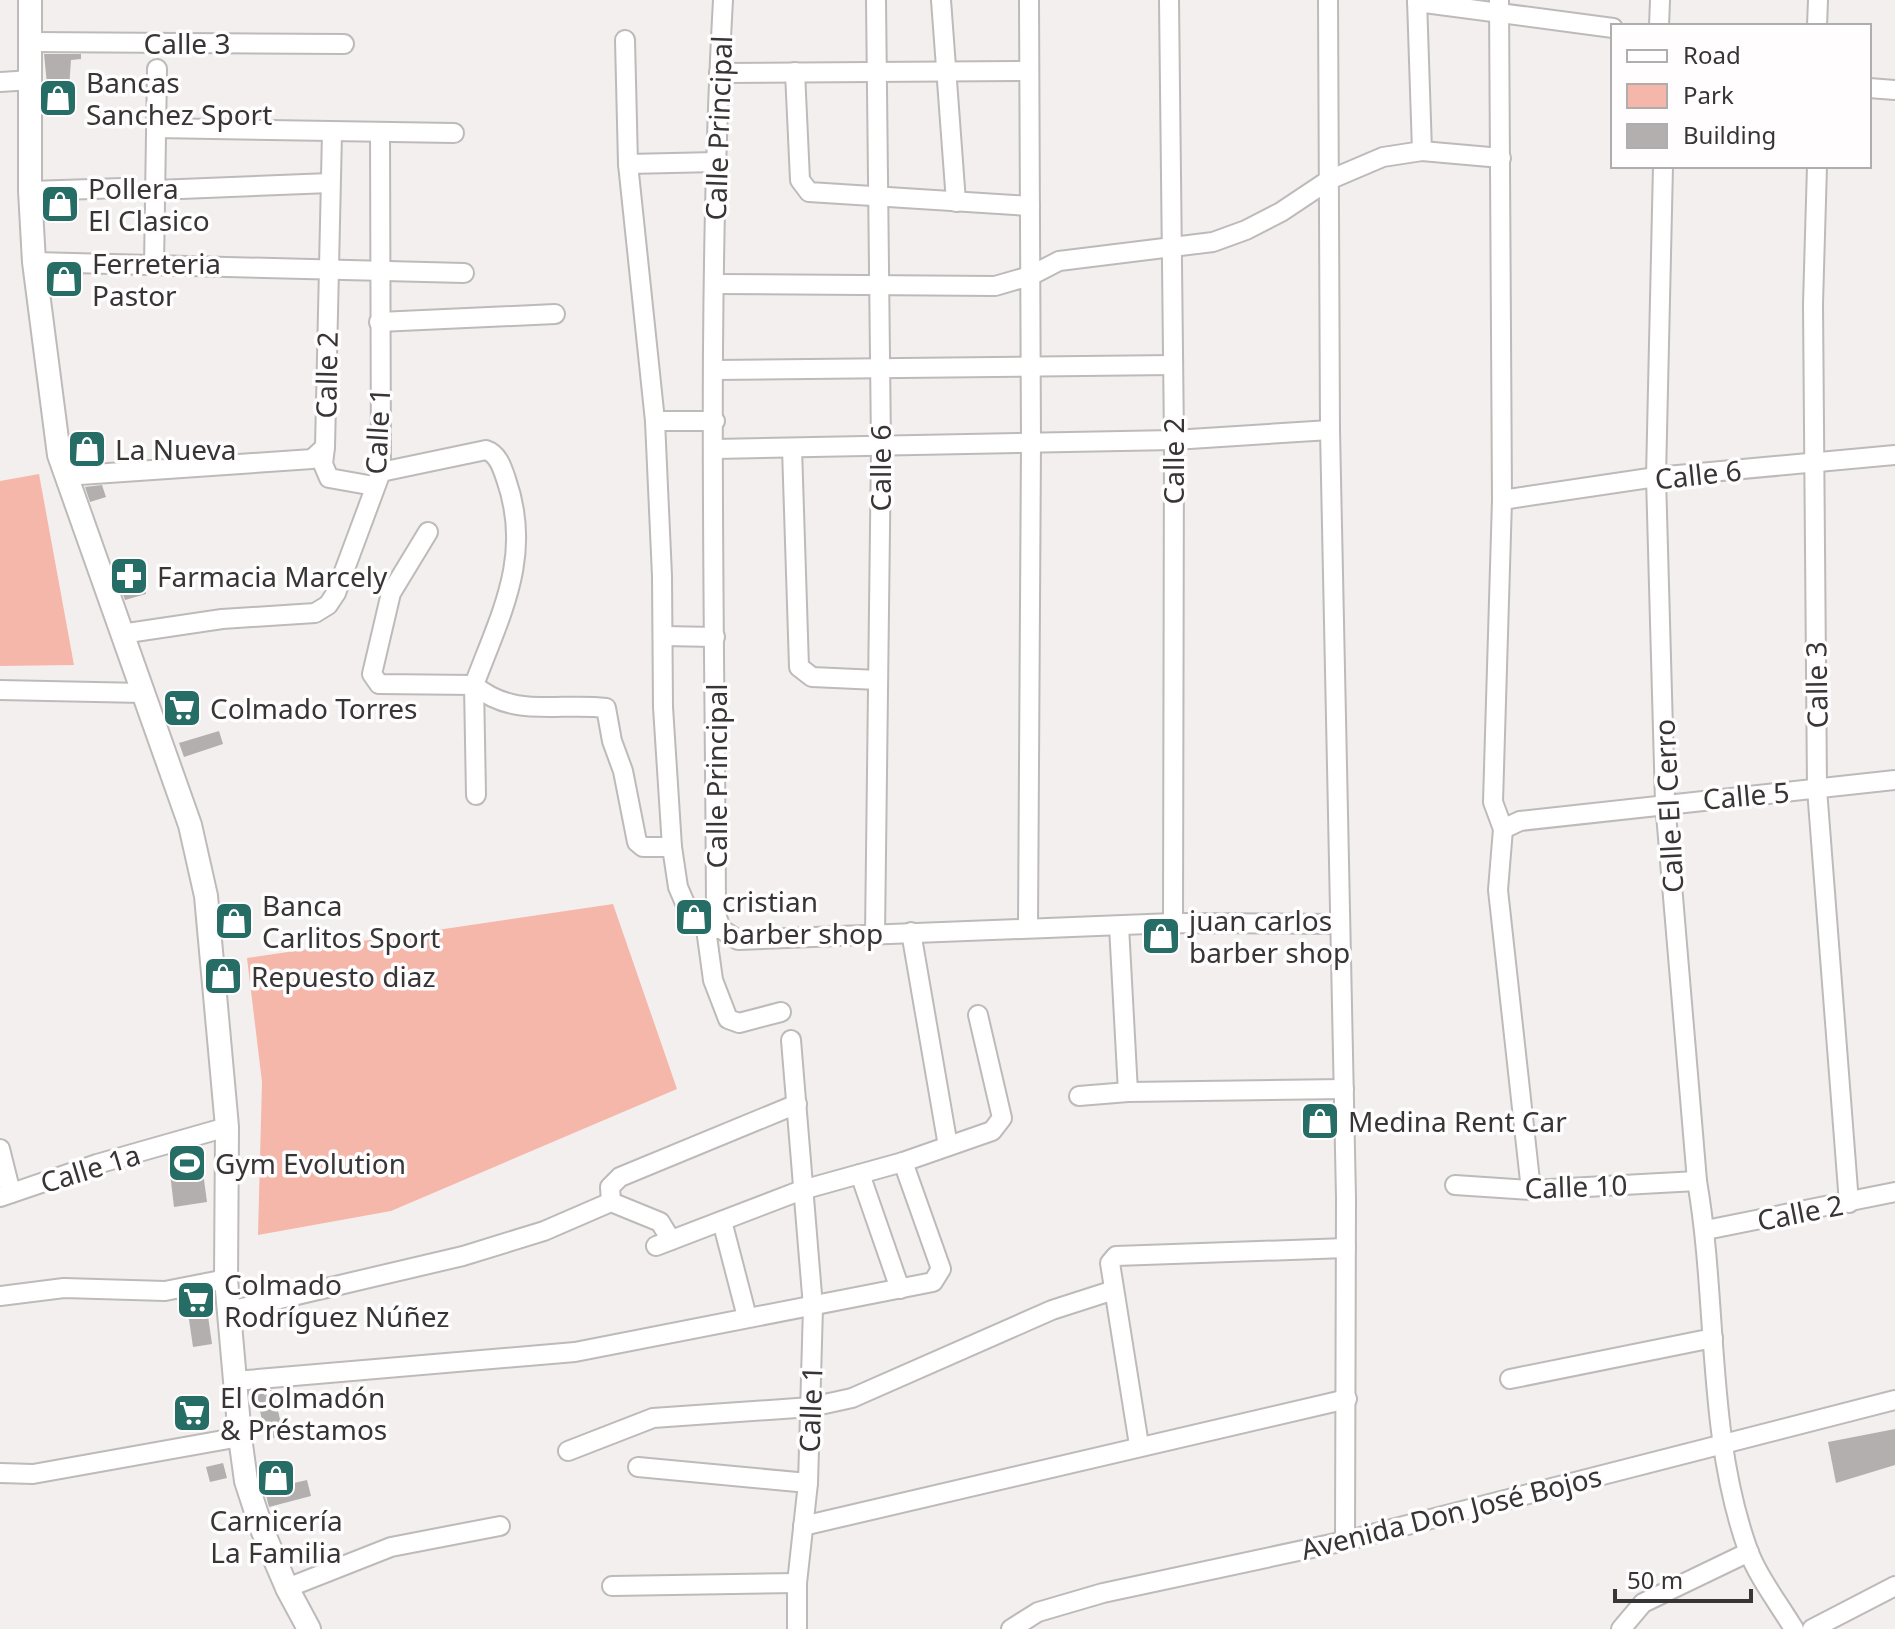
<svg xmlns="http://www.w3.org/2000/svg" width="1895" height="1629" font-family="'Noto Sans',sans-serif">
<rect width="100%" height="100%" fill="#f3efee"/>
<!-- green -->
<g fill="#f5b7aa">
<path d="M 39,474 L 74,665 L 0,666 L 0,481 Z"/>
<path d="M 613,904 L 677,1089 L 391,1211 L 258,1235 L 262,1082 L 247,958 Z"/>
</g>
<!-- building -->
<g fill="#b3afae">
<path d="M 44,54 L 81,54 L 81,59 L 71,60 L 68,103 L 49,104 Z"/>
<path d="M 55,275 L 72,275 L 73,288 L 56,289 Z"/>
<path d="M 95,430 L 100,462 L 79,463 L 74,433 Z"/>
<path d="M 102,485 L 106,497 L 90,502 L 85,487 Z"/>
<path d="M 139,557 L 146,594 L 125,600 L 112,563 Z"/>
<path d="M 219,731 L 223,744 L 184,757 L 179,743 Z"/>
<path d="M 200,1150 L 207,1202 L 174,1207 L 168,1156 Z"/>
<path d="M 205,1295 L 212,1344 L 193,1347 L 186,1299 Z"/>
<path d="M 273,1390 L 284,1436 L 266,1439 L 256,1392 Z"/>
<path d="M 206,1400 L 210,1420 L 178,1426 L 175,1405 Z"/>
<path d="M 1895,1429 L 1895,1465 L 1836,1483 L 1828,1442 Z"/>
<path d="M 223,1463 L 227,1478 L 210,1482 L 206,1467 Z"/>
<path d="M 290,1468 L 294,1483 L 307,1480 L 311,1496 L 269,1507 L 261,1476 Z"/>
</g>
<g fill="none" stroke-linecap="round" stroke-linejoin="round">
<!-- minor casing -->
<g stroke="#bebab9" stroke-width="22">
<g id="minor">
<path d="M 723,0 C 706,304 715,610 716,914 L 721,929 L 738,940 L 1173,923 L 1340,924"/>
<path d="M 941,0 L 956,202"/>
<path d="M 1169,0 L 1174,440 L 1173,923"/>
<path d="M 1328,0 L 1330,430 L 1346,1198 L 1345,1541"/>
<path d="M 1417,0 L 1422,151"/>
<path d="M 1499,0 L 1502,500 L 1493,802 L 1503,829 L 1498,890 L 1531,1190"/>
<path d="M 1417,2 L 1613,28"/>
<path d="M 1659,26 L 1660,0"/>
<path d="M 1817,26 L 1818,0"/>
<path d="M 625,40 L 628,164 L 655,421 L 662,576 L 663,707 L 672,847 L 678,887 L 693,922 L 706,929 L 721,929"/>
<path d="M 31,42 L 344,44"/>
<path d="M 795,72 L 800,180 L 809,192 L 1030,206"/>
<path d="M 719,73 L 1029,71"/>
<path d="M 0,82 L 32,80"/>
<path d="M 1869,88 L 1895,90"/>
<path d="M 156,128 L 454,133"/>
<path d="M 628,164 L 716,162"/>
<path d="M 1663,166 L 1656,477 L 1665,802 L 1697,1181 C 1718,1302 1706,1433 1748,1550 C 1758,1577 1779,1604 1794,1629"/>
<path d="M 1817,166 L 1813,304 L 1817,789 L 1849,1203"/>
<path d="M 156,190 L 330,183"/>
<path d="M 30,191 L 123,188"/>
<path d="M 34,262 L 464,273"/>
<path d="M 154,266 L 157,69"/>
<path d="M 715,284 L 995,286 L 1030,276 L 1059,261 L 1213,242 L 1246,230 L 1281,212 L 1329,180 L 1383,157 L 1422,151 L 1501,158"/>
<path d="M 379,322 L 555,314"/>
<path d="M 715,370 L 1173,365"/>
<path d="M 655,421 L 715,421"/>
<path d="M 325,447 L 323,464 L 329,478 L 374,486"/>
<path d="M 792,448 L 799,667 L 812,677 L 878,680"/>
<path d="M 715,449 L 1174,440 L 1330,430"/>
<path d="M 381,472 L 486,450 C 498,454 502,467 506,479 C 533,556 501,613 474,685 C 514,719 559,702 606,708 L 612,741 L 623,771 L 637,842 L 643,847 L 672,847"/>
<path d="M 65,476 L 312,459 L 325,447 L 332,133"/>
<path d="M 1502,500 L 1656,477 L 1895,455"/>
<path d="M 428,532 L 391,593 L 372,674 L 379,684 L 474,685 L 476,795"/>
<path d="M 121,634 L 222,619 L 315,613 L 328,605 L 336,593 L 381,472 L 380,133"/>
<path d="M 663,636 L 715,637"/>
<path d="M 0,690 L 143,693"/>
<path d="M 1503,829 L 1520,821 L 1895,780"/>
<path d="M 1119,926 L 1128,1092"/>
<path d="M 1028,927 L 1031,443 L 1029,0"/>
<path d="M 706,929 L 713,980 L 728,1019 L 739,1023 L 781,1012"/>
<path d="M 911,932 L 948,1146"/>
<path d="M 875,935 L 881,447 L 876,0"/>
<path d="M 791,1040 L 813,1307 L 808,1483 L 797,1583 L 797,1629"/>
<path d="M 1079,1096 L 1128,1092 L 1344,1089"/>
<path d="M 0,1149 L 11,1193"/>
<path d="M 860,1174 L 900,1289"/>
<path d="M 1455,1185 L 1531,1190 L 1697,1181"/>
<path d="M 0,1197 L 97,1164 L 227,1127"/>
<path d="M 611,1202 L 610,1187 L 620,1177 L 797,1104"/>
<path d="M 722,1221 L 747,1317"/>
<path d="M 1706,1230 L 1895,1192"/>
<path d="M 656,1246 L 802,1190 L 903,1162 L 992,1131 L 1002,1118 L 978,1015"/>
<path d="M 0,1296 L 64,1288 L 165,1291 L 226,1279"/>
<path d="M 229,1311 L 463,1256 L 544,1231 L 611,1202 L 660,1222 L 671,1240"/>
<path d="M 1510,1379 L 1713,1338"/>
<path d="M 235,1381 L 575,1352 L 933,1282 L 941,1269 L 903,1162"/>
<path d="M 1139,1445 L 1110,1263 L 1116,1256 L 1346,1248"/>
<path d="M 568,1451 L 653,1418 L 811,1407 L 852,1398 L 1052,1310 L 1114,1290"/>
<path d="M 638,1467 L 808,1483"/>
<path d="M 0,1473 L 33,1474 L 240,1437"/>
<path d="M 803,1526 L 1347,1399"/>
<path d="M 612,1586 L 797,1583"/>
<path d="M 287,1588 L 391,1547 L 500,1526"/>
<path d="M 1011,1629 L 1038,1612 L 1103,1593 L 1345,1541 L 1895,1400"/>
<path d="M 1621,1629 L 1643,1603 L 1749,1552"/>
<path d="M 1812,1629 L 1895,1586"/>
</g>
</g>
<!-- major casing -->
<g stroke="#bebab9" stroke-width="26">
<path id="major" d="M 30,0 L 30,191 L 34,262 L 59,455 L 190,825 L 206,896 L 227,1127 L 226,1279 L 240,1437 L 246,1481 L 261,1527 L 287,1588 L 309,1629"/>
</g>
<!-- minor -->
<use href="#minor" stroke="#fff" stroke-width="18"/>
<!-- major -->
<use href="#major" stroke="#fff" stroke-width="22"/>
</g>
<!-- icons -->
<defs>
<g id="shop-square" transform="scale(2)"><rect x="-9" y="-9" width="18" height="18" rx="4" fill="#256d65" stroke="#fffdfd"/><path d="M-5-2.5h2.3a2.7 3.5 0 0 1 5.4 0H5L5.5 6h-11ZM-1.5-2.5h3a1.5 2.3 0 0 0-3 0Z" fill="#fff"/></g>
<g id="pharmacy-square" transform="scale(2)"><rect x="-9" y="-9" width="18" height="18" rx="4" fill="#256d65" stroke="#fffdfd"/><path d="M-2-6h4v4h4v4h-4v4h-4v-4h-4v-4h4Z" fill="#fff"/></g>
<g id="supermarket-square" transform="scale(2)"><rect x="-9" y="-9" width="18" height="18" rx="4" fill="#256d65" stroke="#fffdfd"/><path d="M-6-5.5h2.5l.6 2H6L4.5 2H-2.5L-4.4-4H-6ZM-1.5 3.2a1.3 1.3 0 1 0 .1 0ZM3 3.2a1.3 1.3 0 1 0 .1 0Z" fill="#fff"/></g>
<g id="stadium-square" transform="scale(2)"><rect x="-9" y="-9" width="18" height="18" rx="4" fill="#256d65" stroke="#fffdfd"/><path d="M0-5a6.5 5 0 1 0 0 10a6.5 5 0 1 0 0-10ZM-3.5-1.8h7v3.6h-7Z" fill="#fff"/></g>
</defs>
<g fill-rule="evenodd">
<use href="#shop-square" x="58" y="98"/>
<use href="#shop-square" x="60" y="204"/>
<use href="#shop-square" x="64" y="279"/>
<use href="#shop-square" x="87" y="449"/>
<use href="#pharmacy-square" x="129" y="576"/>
<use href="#supermarket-square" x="182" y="708"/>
<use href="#shop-square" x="694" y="917"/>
<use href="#shop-square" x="234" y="921"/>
<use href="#shop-square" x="1161" y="936"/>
<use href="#shop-square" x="223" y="976"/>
<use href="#shop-square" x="1320" y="1121"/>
<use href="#stadium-square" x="187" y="1163"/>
<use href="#supermarket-square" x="196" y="1300"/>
<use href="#supermarket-square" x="192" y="1413"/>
<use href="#shop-square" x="276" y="1478"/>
</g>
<g text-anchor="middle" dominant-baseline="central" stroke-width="7" stroke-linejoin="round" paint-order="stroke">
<!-- street labels -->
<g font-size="28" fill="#373535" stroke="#fffdfd">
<text x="187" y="43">Calle 3</text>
<text transform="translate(718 128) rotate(-88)">Calle Principal</text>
<text transform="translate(326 375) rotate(-89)">Calle 2</text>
<text transform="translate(377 431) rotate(-87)">Calle 1</text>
<text transform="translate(1173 461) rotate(-90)">Calle 2</text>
<text transform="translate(880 468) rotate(-90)">Calle 6</text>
<text transform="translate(1698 474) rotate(-6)">Calle 6</text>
<text transform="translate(1816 685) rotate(-91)">Calle 3</text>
<text transform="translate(716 776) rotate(-90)">Calle Principal</text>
<text transform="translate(1746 795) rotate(-5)">Calle 5</text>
<text transform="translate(1668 806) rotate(-93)">Calle El Cerro</text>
<text transform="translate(90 1168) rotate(-17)">Calle 1a</text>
<text transform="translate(1576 1186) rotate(-2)">Calle 10</text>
<text transform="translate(1800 1212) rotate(-11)">Calle 2</text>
<text transform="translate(810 1409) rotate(-88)">Calle 1</text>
<text transform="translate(1451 1512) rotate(-14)">Avenida Don José Bojos</text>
</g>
<!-- poi labels -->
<g font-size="28" fill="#373535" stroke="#fffdfd" text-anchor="start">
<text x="86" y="82">Bancas<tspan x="86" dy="32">Sanchez Sport</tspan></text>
<text x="88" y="188">Pollera<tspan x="88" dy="32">El Clasico</tspan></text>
<text x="92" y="263">Ferreteria<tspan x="92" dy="32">Pastor</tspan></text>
<text x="115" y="449">La Nueva</text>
<text x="157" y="576">Farmacia Marcely</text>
<text x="210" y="708">Colmado Torres</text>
<text x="722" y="901">cristian<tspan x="722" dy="32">barber shop</tspan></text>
<text x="262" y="905">Banca<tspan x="262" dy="32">Carlitos Sport</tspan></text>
<text x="1189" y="920">juan carlos<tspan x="1189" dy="32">barber shop</tspan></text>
<text x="251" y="976">Repuesto diaz</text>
<text x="1348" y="1121">Medina Rent Car</text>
<text x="215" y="1163">Gym Evolution</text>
<text x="224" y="1284">Colmado<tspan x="224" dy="32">Rodríguez Núñez</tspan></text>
<text x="220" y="1397">El Colmadón<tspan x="220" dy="32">&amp; Préstamos</tspan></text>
<text x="276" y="1520" text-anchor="middle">Carnicería<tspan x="276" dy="32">La Familia</tspan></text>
</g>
</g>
<!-- legend -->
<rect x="1611" y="24" width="260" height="144" fill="#fffdfd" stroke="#afadad" stroke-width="2"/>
<rect x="1627" y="50" width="40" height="12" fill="#ffffff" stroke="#afadad" stroke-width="2"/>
<text x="1683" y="64" font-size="24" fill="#373535">Road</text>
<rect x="1627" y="84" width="40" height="24" fill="#f5b7aa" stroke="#afadad" stroke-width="2"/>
<text x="1683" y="104" font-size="24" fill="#373535">Park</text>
<rect x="1627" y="124" width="40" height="24" fill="#b3afae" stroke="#afadad" stroke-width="2"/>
<text x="1683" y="144" font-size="24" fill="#373535">Building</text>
<!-- scale -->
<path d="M1615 1589v12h136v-12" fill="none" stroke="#373535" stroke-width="4"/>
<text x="1627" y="1589" font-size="24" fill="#373535" stroke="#fffdfd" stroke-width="6" paint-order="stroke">50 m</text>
</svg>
